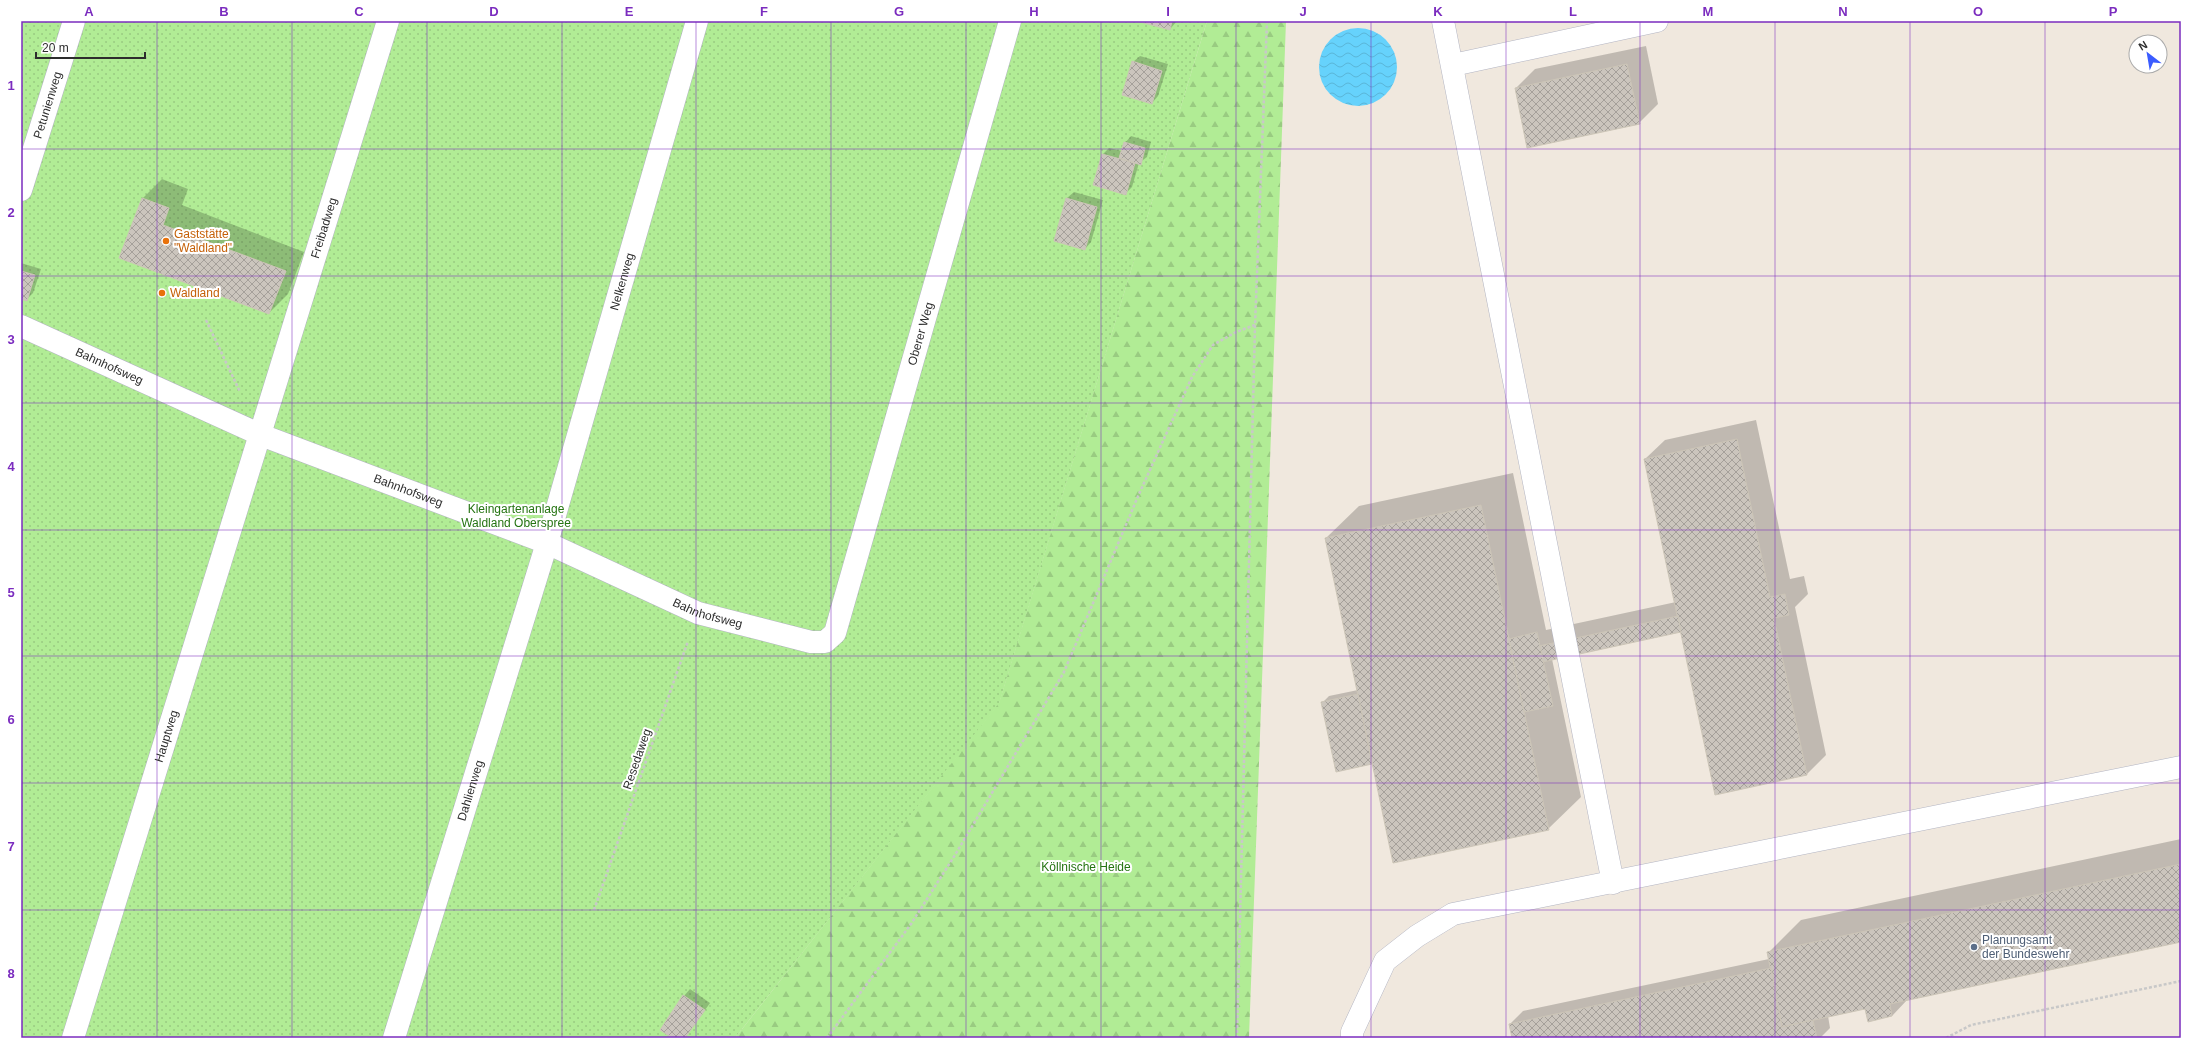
<svg xmlns="http://www.w3.org/2000/svg" width="2202" height="1059" font-family="Helvetica,sans-serif">
<defs>
<pattern id="grass-dots" width="8" height="8" patternUnits="userSpaceOnUse"><rect width="8" height="8" fill="#b1ec95"/><path d="M2 2h.1M6 6h.1" fill="none" stroke="#99cb81" stroke-width="1.8" stroke-linecap="round"/></pattern>
<pattern id="forest-firs" width="22" height="20" patternUnits="userSpaceOnUse"><rect width="22" height="20" fill="#b1ec95"/><path d="M5 1l3.5 6h-7zM16 11l3.5 6h-7z" fill="#99cb81"/></pattern>
<pattern id="water-waves" width="16" height="10" patternUnits="userSpaceOnUse"><rect width="16" height="10" fill="#66d2fc"/><path d="M0 5q4-4 8 0t8 0" fill="none" stroke="#59b5d8"/></pattern>
<pattern id="building-cross-hatch" width="8" height="8" patternUnits="userSpaceOnUse"><rect width="8" height="8" fill="#cbc5bd"/><path d="M0 0l8 8M0 8l8-8" fill="none" stroke="#a5a09a"/></pattern>
</defs>
<rect width="100%" height="100%" fill="#f0e8de"/>
<!-- grass -->
<path fill="url(#grass-dots)" d="M 21,21 L 1207,21 L 999,704 L 735,1038 L 21,1038 Z"/>
<!-- forest -->
<path fill="url(#forest-firs)" d="M 1207,21 L 1286,21 L 1249,1038 L 735,1038 L 999,703 Z"/>
<!-- water -->
<circle fill="url(#water-waves)" cx="1358" cy="67" r="39"/>
<!-- shadow -->
<g fill="#0003">
<path d="M 1141,21 L 1177,21 L 1170,29 Z"/>
<path d="M 1646,46 L 1658,104 L 1639,123 L 1516,88 L 1535,69 Z"/>
<path d="M 1140,56 L 1168,64 L 1158,96 L 1152,103 L 1133,62 Z"/>
<path d="M 1131,136 L 1151,142 L 1147,157 L 1139,163 L 1132,187 L 1126,193 L 1094,185 L 1103,154 L 1109,148 L 1122,151 L 1125,143 Z"/>
<path d="M 162,179 L 188,189 L 182,205 L 304,252 L 288,294 L 269,313 L 120,257 L 143,198 Z"/>
<path d="M 1074,192 L 1103,200 L 1091,242 L 1085,249 L 1055,240 L 1067,198 Z"/>
<path d="M 21,263 L 41,269 L 33,293 L 26,300 L 21,298 Z"/>
<path d="M 1756,420 L 1790,579 L 1804,576 L 1808,594 L 1795,607 L 1826,755 L 1807,774 L 1682,631 L 1552,659 L 1581,797 L 1548,829 L 1373,762 L 1372,763 L 1322,703 L 1329,696 L 1358,690 L 1326,538 L 1359,506 L 1513,473 L 1546,630 L 1676,602 L 1645,459 L 1665,440 Z"/>
<path d="M 2181,839 L 2181,941 L 1908,999 L 1892,1016 L 1869,1021 L 1866,1007 L 1828,1016 L 1830,1028 L 1820,1038 L 1513,1038 L 1510,1024 L 1523,1011 L 1769,959 L 1768,953 L 1801,920 Z"/>
<path d="M 690,989 L 710,1003 L 685,1038 L 674,1038 L 684,996 Z"/>
</g>
<!-- building -->
<g fill="url(#building-cross-hatch)" stroke="#ccc5b7">
<path d="M 1137,21 L 1172,21 L 1170,30 Z"/>
<path d="M 1132,61 L 1162,71 L 1152,104 L 1122,95 Z"/>
<path d="M 1627,64 L 1640,124 L 1527,148 L 1515,88 Z"/>
<path d="M 1124,142 L 1145,148 L 1141,165 L 1119,158 Z"/>
<path d="M 1102,154 L 1135,163 L 1126,195 L 1093,185 Z"/>
<path d="M 142,198 L 169,208 L 163,225 L 286,271 L 269,314 L 119,258 Z"/>
<path d="M 1066,198 L 1097,207 L 1085,250 L 1054,241 Z"/>
<path d="M 21,271 L 35,275 L 27,301 L 21,299 Z"/>
<path d="M 1737,439 L 1770,597 L 1785,594 L 1789,615 L 1774,618 L 1807,775 L 1715,795 L 1644,459 Z"/>
<path d="M 1481,505 L 1549,830 L 1393,863 L 1325,538 Z"/>
<path d="M 1678,616 L 1681,632 L 1515,668 L 1511,652 Z"/>
<path d="M 1537,632 L 1553,706 L 1524,712 L 1509,639 Z"/>
<path d="M 1358,694 L 1372,764 L 1336,772 L 1321,702 Z"/>
<path d="M 2181,864 L 2181,942 L 1890,1004 L 1892,1016 L 1868,1022 L 1865,1009 L 1782,1027 L 1767,952 Z"/>
<path d="M 1771,968 L 1782,1027 L 1813,1020 L 1817,1038 L 1512,1038 L 1509,1024 Z"/>
<path d="M 683,995 L 705,1010 L 685,1038 L 672,1038 L 660,1030 Z"/>
</g>
<g fill="none" stroke-linecap="round" stroke-linejoin="round">
<!-- minor casing -->
<g stroke="#b2b4c2" stroke-width="23">
<g id="minor">
<path d="M 1443,21 L 1613,883"/>
<path d="M 1453,65 L 1657,21"/>
<path id="s1" d="M 21,190 L 74,21"/>
<path id="s2" d="M 21,326 L 261,435 L 547,543 L 698,613 L 811,642 L 825,642 L 835,633 L 1010,21"/>
<path id="s3" d="M 73,1038 L 388,21"/>
<path id="s4" d="M 394,1038 L 547,543 L 697,21"/>
<path d="M 1352,1038 L 1352,1032 L 1385,961 L 1417,936 L 1453,914 L 2181,767"/>
</g>
</g>
<!-- path -->
<g stroke="#c8c8c8" stroke-width="2.5" stroke-dasharray="3 2" stroke-linecap="butt">
<path d="M 206,320 L 240,392"/>
<path d="M 594,910 L 688,641"/>
<path d="M 827,1038 L 911,924 L 955,855 L 1064,672 L 1139,494 L 1192,377 L 1213,345 L 1236,332 L 1255,325"/>
<path d="M 1237,1038 L 1255,325 L 1267,21"/>
<path d="M 1946,1038 L 1971,1025 L 2181,981"/>
</g>
<!-- minor -->
<use href="#minor" stroke="#fff" stroke-width="22"/>
</g>
<!-- grid -->
<path fill="none" stroke="#7b2cbf" stroke-width="1" stroke-opacity="0.55" d="M 157,21 L 157,1038M 292,21 L 292,1038M 427,21 L 427,1038M 562,21 L 562,1038M 696,21 L 696,1038M 831,21 L 831,1038M 966,21 L 966,1038M 1101,21 L 1101,1038M 1236,21 L 1236,1038M 1371,21 L 1371,1038M 1506,21 L 1506,1038M 1640,21 L 1640,1038M 1775,21 L 1775,1038M 1910,21 L 1910,1038M 2045,21 L 2045,1038M 21,149 L 2181,149M 21,276 L 2181,276M 21,403 L 2181,403M 21,530 L 2181,530M 21,656 L 2181,656M 21,783 L 2181,783M 21,910 L 2181,910"/>
<!-- markers -->
<g fill="#e8710a" stroke="#fff" stroke-width="1.5">
<circle cx="166" cy="241" r="4"/>
<circle cx="162" cy="293" r="4"/>
</g>
<circle fill="#5c6f8a" stroke="#fff" stroke-width="1.5" cx="1974" cy="947" r="4"/>
<g text-anchor="middle" dominant-baseline="central" stroke-width="4" stroke-linejoin="round" paint-order="stroke">
<!-- street labels -->
<g font-size="12" fill="#2d2d2d" stroke="#fff">
<text stroke="none"><textPath href="#s1" startOffset="89">Petunienweg</textPath></text>
<text stroke="none"><textPath href="#s3" startOffset="848">Freibadweg</textPath></text>
<text stroke="none"><textPath href="#s4" startOffset="790">Nelkenweg</textPath></text>
<text stroke="none"><textPath href="#s2" startOffset="1191">Oberer Weg</textPath></text>
<text stroke="none"><textPath href="#s2" startOffset="97">Bahnhofsweg</textPath></text>
<text stroke="none"><textPath href="#s2" startOffset="421">Bahnhofsweg</textPath></text>
<text stroke="none"><textPath href="#s2" startOffset="745">Bahnhofsweg</textPath></text>
<text stroke="none"><textPath href="#s3" startOffset="316">Hauptweg</textPath></text>
<text transform="translate(637 759) rotate(-71)">Resedaweg</text>
<text stroke="none"><textPath href="#s4" startOffset="259">Dahlienweg</textPath></text>
</g>
<!-- food labels -->
<g font-size="12" fill="#c56008" stroke="#fff" text-anchor="start">
<text x="174" y="234">Gaststätte<tspan x="174" dy="14">"Waldland"</tspan></text>
<text x="170" y="293">Waldland</text>
</g>
<!-- park labels -->
<g font-size="12" fill="#257412" stroke="#fff">
<text x="516" y="509">Kleingartenanlage<tspan x="516" dy="14">Waldland Oberspree</tspan></text>
<text x="1086" y="867">Köllnische Heide</text>
</g>
<!-- service labels -->
<g font-size="12" fill="#4e5e75" stroke="#fff" text-anchor="start">
<text x="1982" y="940">Planungsamt<tspan x="1982" dy="14">der Bundeswehr</tspan></text>
</g>
</g>
<!-- border -->
<rect width="2202" height="1059" fill="none" stroke="#ffffff" stroke-width="44"/>
<!-- north arrow -->
<g transform="translate(2148 54) rotate(329)"><circle r="19" fill="#ffffff" stroke="#ababab"/>
<path d="M0-3L7 15L0 10L-7 15Z" fill="#3b5cff"/>
<text y="-6" font-size="11" font-weight="bold" text-anchor="middle" fill="#2d2d2d">N</text>
</g>
<!-- scale -->
<path d="M36 52v6h109v-6" fill="none" stroke="#2d2d2d" stroke-width="2"/>
<text x="42" y="52" font-size="12" fill="#2d2d2d" stroke="#ffffff" stroke-width="3" paint-order="stroke">20 m</text>
<rect x="22" y="22" width="2158" height="1015" fill="none" stroke="#7b2cbf" stroke-width="1.5"/>
<g font-size="13" text-anchor="middle" font-weight="bold" fill="#7b2cbf">
<text x="89" y="16">A</text>
<text x="224" y="16">B</text>
<text x="359" y="16">C</text>
<text x="494" y="16">D</text>
<text x="629" y="16">E</text>
<text x="764" y="16">F</text>
<text x="899" y="16">G</text>
<text x="1034" y="16">H</text>
<text x="1168" y="16">I</text>
<text x="1303" y="16">J</text>
<text x="1438" y="16">K</text>
<text x="1573" y="16">L</text>
<text x="1708" y="16">M</text>
<text x="1843" y="16">N</text>
<text x="1978" y="16">O</text>
<text x="2113" y="16">P</text>
<text x="11" y="90">1</text>
<text x="11" y="217">2</text>
<text x="11" y="344">3</text>
<text x="11" y="471">4</text>
<text x="11" y="597">5</text>
<text x="11" y="724">6</text>
<text x="11" y="851">7</text>
<text x="11" y="978">8</text>
</g>
</svg>
